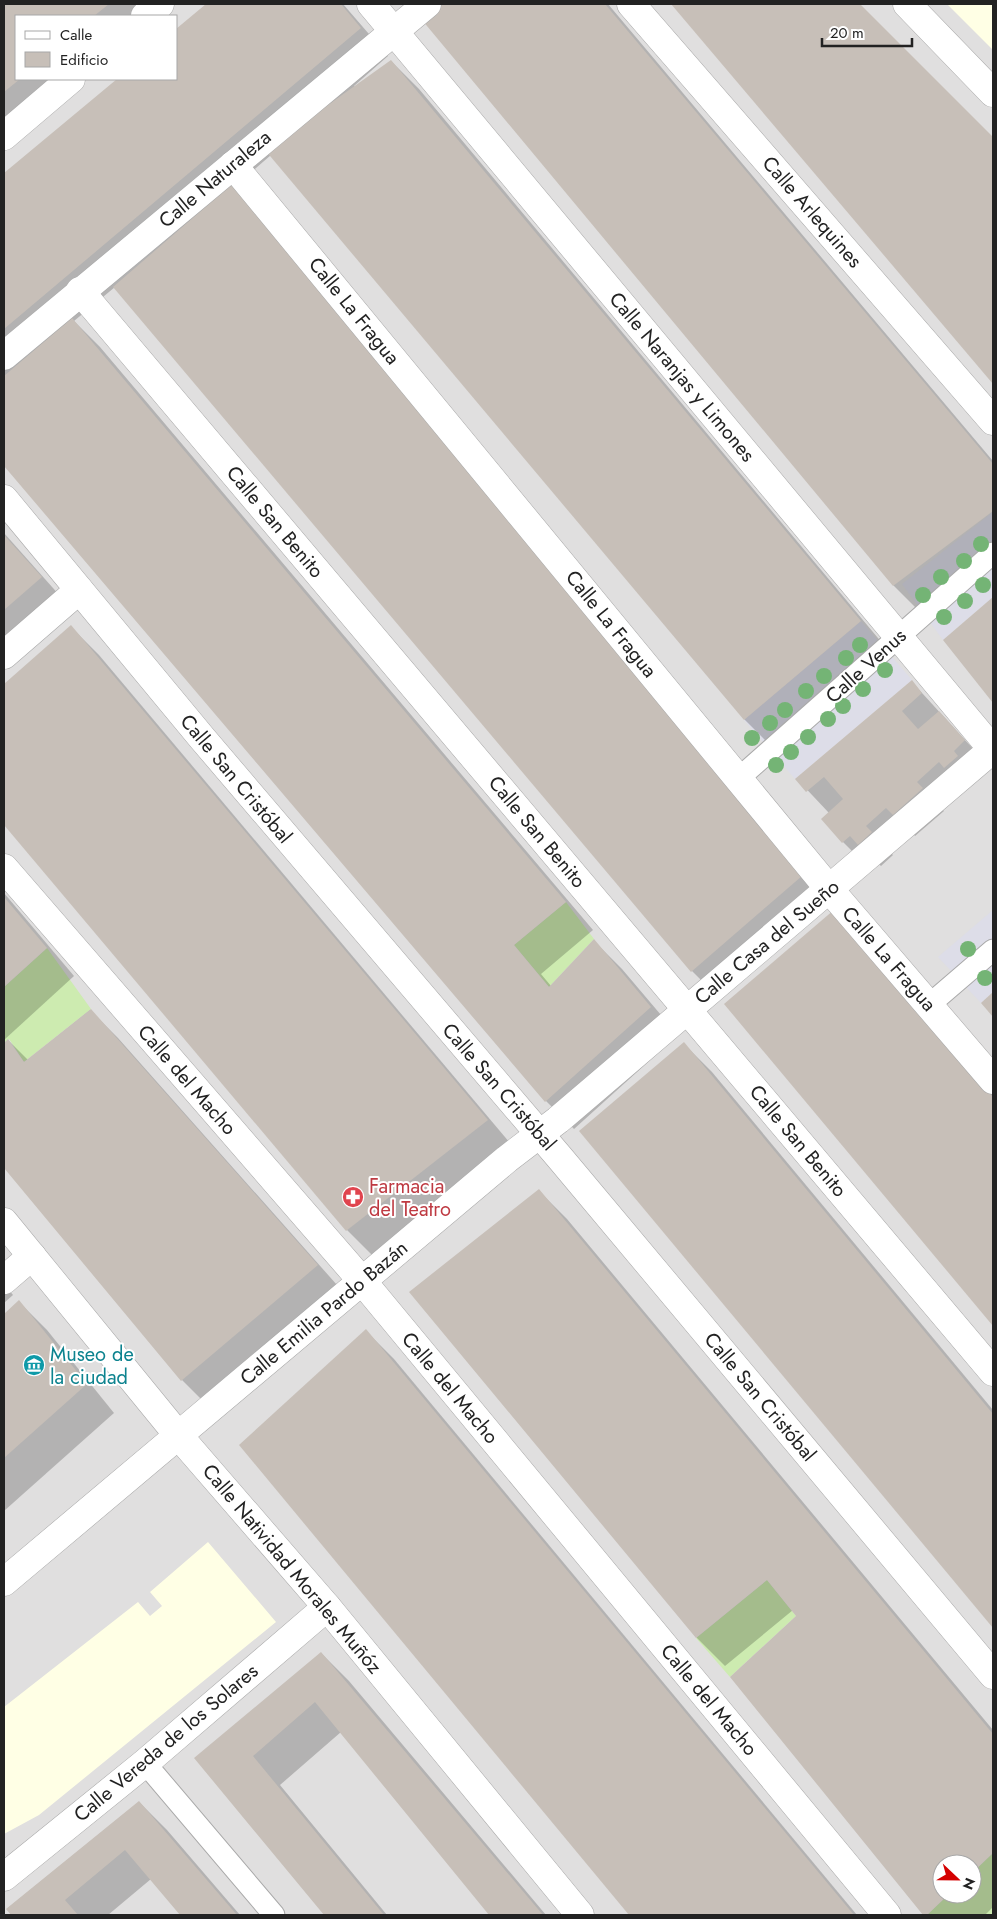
<svg xmlns="http://www.w3.org/2000/svg" width="997" height="1919" font-family="Jost,sans-serif">
<rect width="100%" height="100%" fill="#f2efe9"/>
<!-- residential -->
<path fill="#e0dfdf" fill-rule="evenodd" d="M 4,4 L 993,4 L 993,1915 L 4,1915 ZM 16,16 L 176,16 L 176,79 L 16,79 ZM 942,1864 L 972,1864 L 972,1894 L 942,1894 Z"/>
<!-- education -->
<g fill="#ffffe5">
<path d="M 947,4 L 993,4 L 993,50 Z"/>
<path d="M 208,1542 L 276,1622 L 39,1815 L 4,1834 L 4,1707 L 138,1602 L 150,1616 L 162,1606 L 150,1592 Z"/>
</g>
<!-- grass -->
<g fill="#cdebb0">
<path d="M 566,902 L 594,939 L 549,987 L 514,945 Z"/>
<path d="M 47,948 L 91,1009 L 24,1062 L 9,1039 L 4,1043 L 4,987 Z"/>
<path d="M 767,1580 L 796,1616 L 730,1677 L 696,1638 Z"/>
<path d="M 993,1853 L 993,1915 L 927,1915 L 949,1894 L 972,1894 L 972,1873 Z"/>
</g>
<!-- plaza -->
<g fill="#dddde8">
<path d="M 993,512 L 993,597 L 943,640 L 902,584 Z"/>
<path d="M 861,621 L 912,680 L 795,779 L 744,720 Z"/>
<path d="M 993,910 L 993,992 L 981,1003 L 938,957 Z"/>
</g>
<!-- shadow -->
<g fill="#0003" fill-rule="evenodd">
<path d="M 4,4 L 170,4 L 155,16 L 16,16 L 16,79 L 81,79 L 4,144 Z"/>
<path d="M 208,4 L 343,4 L 388,56 L 354,86 L 355,87 L 391,61 L 419,89 L 888,650 L 773,748 L 745,720 L 271,155 L 234,187 L 829,905 L 720,999 L 692,971 L 115,287 L 74,321 L 100,347 L 593,930 L 541,974 L 551,986 L 594,941 L 622,969 L 678,1035 L 574,1129 L 546,1101 L 4,464 L 4,175 L 119,79 L 176,79 L 176,30 Z"/>
<path d="M 404,4 L 608,4 L 993,461 L 993,560 L 922,614 L 894,586 L 424,21 L 423,23 Z"/>
<path d="M 673,4 L 859,4 L 993,138 L 993,382 Z"/>
<path d="M 4,533 L 69,606 L 4,661 Z"/>
<path d="M 993,598 L 993,701 L 945,640 Z"/>
<path d="M 71,627 L 99,655 L 515,1149 L 375,1258 L 347,1230 L 4,823 L 4,686 Z"/>
<path d="M 912,682 L 986,763 L 938,805 L 944,811 L 915,836 L 909,829 L 887,849 L 893,855 L 881,866 L 872,857 L 865,864 L 843,842 L 829,813 L 797,779 Z"/>
<path d="M 4,893 L 74,976 L 4,1040 Z"/>
<path d="M 863,939 L 993,1094 L 993,1324 L 726,1005 Z"/>
<path d="M 90,1010 L 118,1038 L 345,1294 L 210,1408 L 182,1380 L 4,1166 L 4,1044 L 8,1040 L 28,1060 Z"/>
<path d="M 684,1044 L 712,1072 L 993,1410 L 993,1626 L 581,1131 Z"/>
<path d="M 539,1191 L 567,1219 L 993,1730 L 993,1907 L 985,1915 L 924,1915 L 732,1677 L 798,1616 L 793,1610 L 725,1666 L 697,1638 L 411,1292 ZM 942,1864 L 972,1864 L 972,1894 L 942,1894 Z"/>
<path d="M 4,1284 L 13,1295 L 4,1303 Z"/>
<path d="M 19,1302 L 47,1330 L 114,1413 L 4,1511 L 4,1315 Z"/>
<path d="M 366,1331 L 394,1359 L 857,1915 L 631,1915 L 240,1445 Z"/>
<path d="M 321,1653 L 349,1681 L 546,1915 L 491,1915 L 341,1732 L 280,1785 L 387,1915 L 325,1915 L 196,1759 Z"/>
<path d="M 139,1802 L 167,1830 L 240,1915 L 181,1915 L 151,1879 L 108,1915 L 13,1915 L 7,1909 Z"/>
</g>
<!-- building -->
<g fill="#c7bfb8">
<path d="M 4,4 L 109,4 L 94,16 L 16,16 L 16,79 L 20,79 L 4,92 Z"/>
<path d="M 206,4 L 341,4 L 361,28 L 4,329 L 4,173 L 117,79 L 176,79 L 176,29 Z"/>
<path d="M 442,4 L 605,4 L 993,464 L 993,511 L 893,586 L 422,20 Z"/>
<path d="M 671,4 L 860,4 L 993,137 L 993,384 Z"/>
<path d="M 391,60 L 861,621 L 744,720 L 265,150 Z"/>
<path d="M 232,184 L 802,876 L 691,972 L 113,287 Z"/>
<path d="M 72,318 L 566,902 L 514,945 L 549,987 L 594,939 L 651,1007 L 545,1102 L 4,466 L 4,376 Z"/>
<path d="M 4,535 L 42,577 L 4,610 Z"/>
<path d="M 993,597 L 993,703 L 943,640 Z"/>
<path d="M 71,625 L 488,1120 L 346,1231 L 4,825 L 4,684 Z"/>
<path d="M 912,680 L 922,693 L 902,711 L 918,729 L 939,711 L 965,740 L 954,751 L 958,756 L 944,768 L 939,762 L 917,782 L 923,788 L 893,815 L 886,808 L 866,826 L 872,832 L 858,845 L 850,836 L 842,843 L 821,819 L 843,799 L 824,777 L 806,792 L 795,779 Z"/>
<path d="M 4,897 L 47,948 L 4,987 Z"/>
<path d="M 835,909 L 993,1097 L 993,1326 L 724,1004 Z"/>
<path d="M 993,992 L 993,1017 L 981,1003 Z"/>
<path d="M 91,1009 L 318,1265 L 181,1381 L 4,1168 L 4,1043 L 8,1039 L 24,1062 Z"/>
<path d="M 684,1042 L 993,1414 L 993,1628 L 579,1131 Z"/>
<path d="M 539,1189 L 993,1734 L 993,1853 L 972,1873 L 972,1864 L 942,1864 L 942,1894 L 949,1894 L 927,1915 L 923,1915 L 730,1677 L 796,1616 L 767,1580 L 696,1638 L 409,1292 Z"/>
<path d="M 19,1300 L 87,1384 L 4,1458 L 4,1314 Z"/>
<path d="M 366,1329 L 854,1915 L 629,1915 L 239,1445 Z"/>
<path d="M 321,1652 L 543,1915 L 489,1915 L 315,1702 L 253,1756 L 384,1915 L 324,1915 L 194,1758 Z"/>
<path d="M 139,1801 L 237,1915 L 180,1915 L 125,1850 L 65,1900 L 78,1915 L 11,1915 L 6,1909 Z"/>
</g>
<g fill="none" stroke-linecap="round" stroke-linejoin="round">
<!-- pedestrian casing -->
<g stroke="#a9a9a9" stroke-width="23">
<g id="pedestrian">
<path d="M 738,779 L 993,553"/>
<path d="M 929,1005 L 993,950"/>
<path d="M 145,1763 L 274,1915"/>
</g>
</g>
<!-- minor casing -->
<g stroke="#a9a9a9" stroke-width="29">
<g id="minor">
<path d="M 371,4 L 993,750"/>
<path d="M 631,4 L 993,421"/>
<path d="M 907,4 L 993,93"/>
<path d="M 145,16 L 160,4"/>
<path d="M 4,136 L 71,79"/>
<path d="M 233,165 L 830,890 L 993,1080"/>
<path d="M 80,291 L 993,1372"/>
<path d="M 4,356 L 427,4"/>
<path d="M 4,499 L 202,738 L 560,1158 L 993,1675"/>
<path d="M 4,655 L 79,590"/>
<path d="M 4,868 L 363,1282 L 887,1915"/>
<path d="M 4,1222 L 178,1435 L 327,1607 L 580,1915"/>
<path d="M 4,1280 L 32,1256"/>
<path d="M 4,1877 L 145,1763 L 327,1607"/>
</g>
</g>
<!-- tertiary casing -->
<g stroke="#a9a9a9" stroke-width="29">
<path id="tertiary" d="M 4,1582 L 507,1159 L 558,1120 L 993,749"/>
</g>
<!-- pedestrian -->
<use href="#pedestrian" stroke="#fff" stroke-width="21"/>
<!-- minor -->
<use href="#minor" stroke="#fff" stroke-width="28"/>
<!-- tertiary -->
<use href="#tertiary" stroke="#fff" stroke-width="28"/>
</g>
<!-- trees -->
<g fill="#74b475">
<circle cx="981" cy="544" r="8"/>
<circle cx="964" cy="561" r="8"/>
<circle cx="941" cy="577" r="8"/>
<circle cx="983" cy="585" r="8"/>
<circle cx="923" cy="595" r="8"/>
<circle cx="965" cy="601" r="8"/>
<circle cx="944" cy="617" r="8"/>
<circle cx="860" cy="645" r="8"/>
<circle cx="846" cy="658" r="8"/>
<circle cx="885" cy="670" r="8"/>
<circle cx="824" cy="676" r="8"/>
<circle cx="863" cy="689" r="8"/>
<circle cx="806" cy="691" r="8"/>
<circle cx="843" cy="706" r="8"/>
<circle cx="785" cy="710" r="8"/>
<circle cx="828" cy="719" r="8"/>
<circle cx="770" cy="723" r="8"/>
<circle cx="808" cy="737" r="8"/>
<circle cx="752" cy="738" r="8"/>
<circle cx="791" cy="752" r="8"/>
<circle cx="776" cy="765" r="8"/>
<circle cx="968" cy="949" r="8"/>
<circle cx="985" cy="978" r="8"/>
</g>
<!-- icons -->
<defs>
<g id="pharmacy-disc" transform="scale(1.125)"><circle r="9.5" fill="#e0444e" stroke="#fff"/><path d="M-2-6h4v4h4v4h-4v4h-4v-4h-4v-4h4Z" fill="#fff"/></g>
<g id="museum-disc" transform="scale(1.125)"><circle r="9.5" fill="#0f9aa8" stroke="#fff"/><path d="M0-6L6-3V-2H-6V-3ZM-5-1h2V3h-2ZM-1-1h2V3h-2ZM3-1h2V3H3ZM-6 4H6V6H-6Z" fill="#fff"/></g>
</defs>
<g fill-rule="evenodd">
<use href="#pharmacy-disc" x="353" y="1197"/>
<use href="#museum-disc" x="34" y="1365"/>
</g>
<g text-anchor="middle" dominant-baseline="central" stroke-width="4" stroke-linejoin="round" paint-order="stroke">
<!-- street labels -->
<g font-size="20" fill="#222" stroke="#fff">
<text transform="translate(215 179) rotate(-40)">Calle Naturaleza</text>
<text transform="translate(812 212) rotate(49)">Calle Arlequines</text>
<text transform="translate(354 311) rotate(51)">Calle La Fragua</text>
<text transform="translate(682 377) rotate(50)">Calle Naranjas y Limones</text>
<text transform="translate(275 522) rotate(50)">Calle San Benito</text>
<text transform="translate(611 624) rotate(51)">Calle La Fragua</text>
<text transform="translate(866 666) rotate(-42)">Calle Venus</text>
<text transform="translate(236 779) rotate(50)">Calle San Cristóbal</text>
<text transform="translate(537 832) rotate(50)">Calle San Benito</text>
<text transform="translate(767 942) rotate(-40)">Calle Casa del Sueño</text>
<text transform="translate(889 959) rotate(49)">Calle La Fragua</text>
<text transform="translate(187 1080) rotate(49)">Calle del Macho</text>
<text transform="translate(499 1087) rotate(49)">Calle San Cristóbal</text>
<text transform="translate(798 1141) rotate(50)">Calle San Benito</text>
<text transform="translate(324 1313) rotate(-40)">Calle Emilia Pardo Bazán</text>
<text transform="translate(450 1388) rotate(50)">Calle del Macho</text>
<text transform="translate(760 1397) rotate(50)">Calle San Cristóbal</text>
<text transform="translate(292 1569) rotate(50)">Calle Natividad Morales Muñóz</text>
<text transform="translate(709 1700) rotate(50)">Calle del Macho</text>
<text transform="translate(166 1743) rotate(-40)">Calle Vereda de los Solares</text>
</g>
<!-- health labels -->
<g font-size="20" fill="#be3a42" stroke="#fff" text-anchor="start">
<text x="369" y="1186">Farmacia<tspan x="369" dy="23">del Teatro</tspan></text>
</g>
<!-- culture labels -->
<g font-size="20" fill="#0d838f" stroke="#fff" text-anchor="start">
<text x="50" y="1354">Museo de<tspan x="50" dy="23">la ciudad</tspan></text>
</g>
</g>
<!-- border -->
<rect width="997" height="1919" fill="none" stroke="#222222" stroke-width="10"/>
<!-- legend -->
<rect x="15" y="15" width="162" height="65" fill="#ffffff" stroke="#a7a7a7"/>
<rect x="25" y="31" width="25" height="8" fill="#ffffff" stroke="#a7a7a7"/>
<text x="60" y="40" font-size="15" fill="#222222">Calle</text>
<rect x="25" y="52" width="25" height="15" fill="#c7bfb8" stroke="#a7a7a7"/>
<text x="60" y="65" font-size="15" fill="#222222">Edificio</text>
<!-- north arrow -->
<g transform="translate(957 1879) rotate(112)"><circle r="24" fill="#ffffff" stroke="#a7a7a7"/>
<path d="M0-4L9 19L0 12L-9 19Z" fill="#d40000"/>
<text y="-8" font-size="14" font-weight="bold" text-anchor="middle" fill="#222222">N</text>
</g>
<!-- scale -->
<path d="M822 38v8h90v-8" fill="none" stroke="#222222" stroke-width="2.5"/>
<text x="830" y="38" font-size="15" fill="#222222" stroke="#ffffff" stroke-width="4" paint-order="stroke">20 m</text>
</svg>
